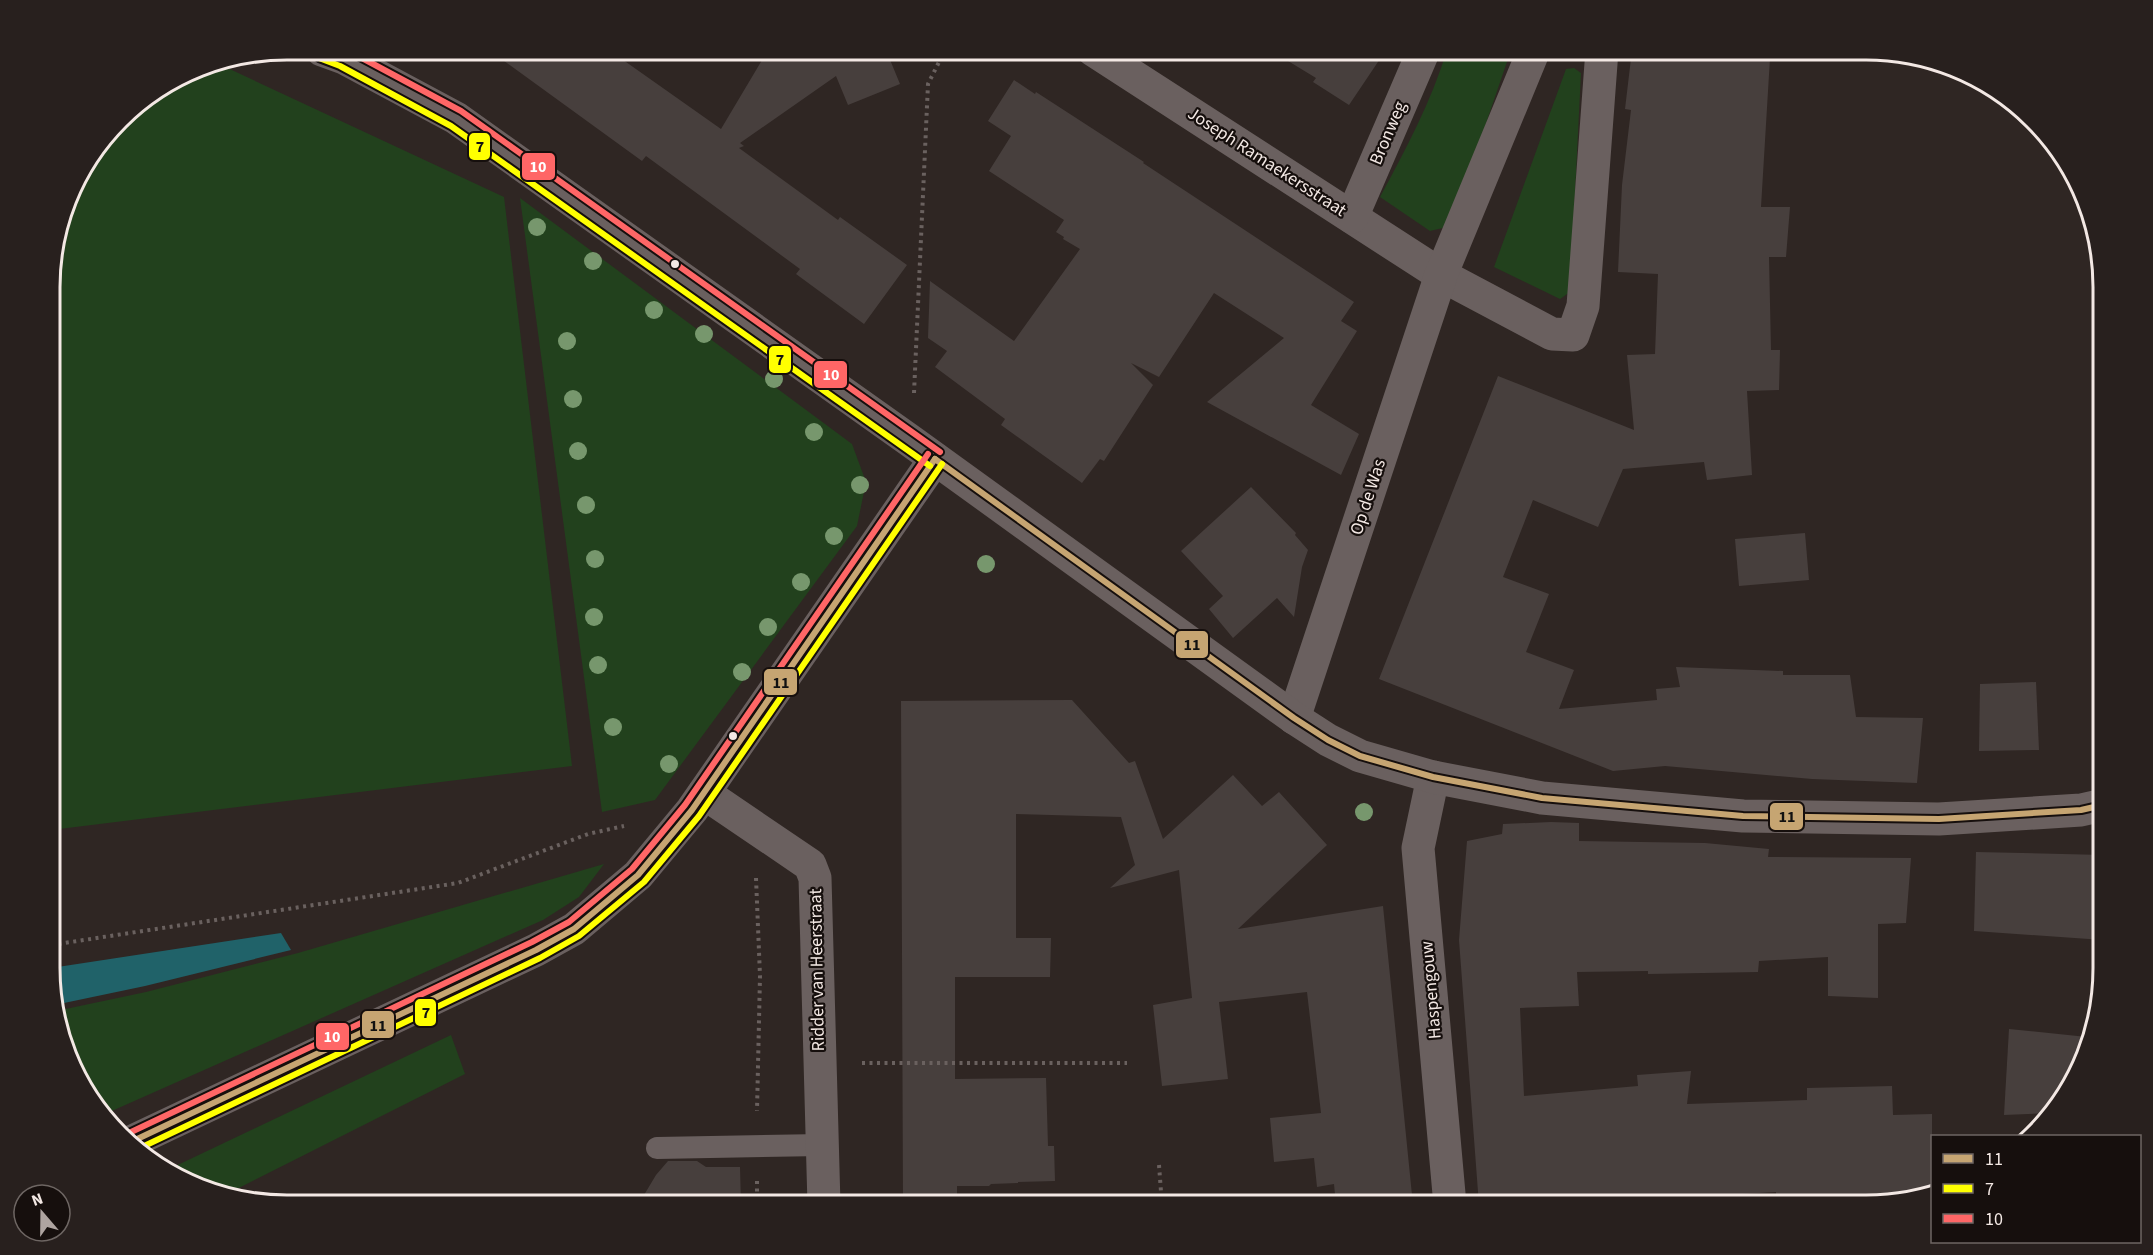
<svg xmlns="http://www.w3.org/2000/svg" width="2153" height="1255" font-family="'Source Sans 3',sans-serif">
<rect width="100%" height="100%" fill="#2f2623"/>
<!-- green -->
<g fill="#22411d">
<path d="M 1447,50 L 1511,50 L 1451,226 L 1430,231 L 1380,197 C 1406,149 1431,102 1447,50 Z"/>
<path d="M 214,64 L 221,65 L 504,197 L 572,766 L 51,830 L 51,256 L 74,182 L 130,109 L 196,67 Z"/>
<path d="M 1574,68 L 1581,73 L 1570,292 L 1560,299 L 1494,267 L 1566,69 Z"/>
<path d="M 520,198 L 852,444 L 866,482 L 857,526 L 655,800 L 602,812 Z"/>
<path d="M 604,864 L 579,897 L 543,920 L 105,1114 L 89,1100 L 56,1011 L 146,992 L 298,953 Z"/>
<path d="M 451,1035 L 465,1074 L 223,1196 L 165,1171 Z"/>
</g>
<!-- water -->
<path fill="#206269" d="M 281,933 L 291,950 L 145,986 L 64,1003 L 53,1004 L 51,999 L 51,968 Z"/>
<!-- building -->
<g fill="#473f3d">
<path d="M 489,50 L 609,50 L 721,129 L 768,50 L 886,50 L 900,84 L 848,105 L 836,76 L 740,143 L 744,146 L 739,148 L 838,220 L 840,217 L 907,265 L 864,324 L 796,274 L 800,269 L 646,156 L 642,161 Z"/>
<path d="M 1270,50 L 1386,50 L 1349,105 L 1313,82 L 1316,78 Z"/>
<path d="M 1632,50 L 1715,50 L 1715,52 L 1770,58 L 1761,207 L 1790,207 L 1786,257 L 1769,257 L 1771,350 L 1780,350 L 1779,390 L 1747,391 L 1752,475 L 1707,480 L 1704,462 L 1623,469 L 1598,527 L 1533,500 L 1503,577 L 1549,594 L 1526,652 L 1574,670 L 1559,709 L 1657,700 L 1656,689 L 1680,687 L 1676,667 L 1783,671 L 1783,675 L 1850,675 L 1856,717 L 1923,718 L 1917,783 L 1812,779 L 1665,766 L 1613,771 L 1379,679 L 1498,376 L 1634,430 L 1627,355 L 1655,354 L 1658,274 L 1618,272 L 1622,185 L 1631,110 L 1625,109 Z"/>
<path d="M 1014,80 L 1035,94 L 1036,92 L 1144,162 L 1143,163 L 1354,302 L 1341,321 L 1357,331 L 1311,405 L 1359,434 L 1341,475 L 1207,402 L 1284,338 L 1214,293 L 1159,377 L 1131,363 L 1153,385 L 1104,461 L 1100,459 L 1082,483 L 1001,425 L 1005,419 L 935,367 L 947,351 L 928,338 L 930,281 L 1014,341 L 1080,249 L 1063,239 L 1064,237 L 1056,232 L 1064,220 L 989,171 L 1011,136 L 988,121 Z"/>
<path d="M 1251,487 L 1296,533 L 1295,535 L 1308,550 L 1302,567 L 1294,617 L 1277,598 L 1233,638 L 1209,609 L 1223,596 L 1181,551 Z"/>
<path d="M 1805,533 L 1809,580 L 1739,586 L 1735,539 Z"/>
<path d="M 2036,682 L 2039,750 L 1979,751 L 1980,684 Z"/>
<path d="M 1072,700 L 1129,763 L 1135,761 L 1163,839 L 1233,775 L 1262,806 L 1279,792 L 1327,845 L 1238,929 L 1383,906 L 1413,1205 L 1336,1205 L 1334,1184 L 1317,1187 L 1314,1158 L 1274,1162 L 1270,1118 L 1321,1113 L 1307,992 L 1219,1002 L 1228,1079 L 1162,1086 L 1153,1005 L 1192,998 L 1179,870 L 1110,888 L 1135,865 L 1121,817 L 1016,814 L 1016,938 L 1051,938 L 1050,977 L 955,977 L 955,1079 L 1046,1078 L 1048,1146 L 1054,1146 L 1055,1181 L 1018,1182 L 1018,1183 L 991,1184 L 989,1186 L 957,1186 L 957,1205 L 903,1205 L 901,701 Z"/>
<path d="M 1551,822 L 1579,823 L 1579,841 L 1705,843 L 1769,849 L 1768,857 L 1911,858 L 1906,923 L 1878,924 L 1878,998 L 1828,996 L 1828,957 L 1759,961 L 1758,972 L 1648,974 L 1648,971 L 1577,972 L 1579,1006 L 1520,1008 L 1524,1096 L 1638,1086 L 1637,1075 L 1691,1071 L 1687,1104 L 1807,1100 L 1807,1088 L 1892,1086 L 1893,1115 L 1932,1114 L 1932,1189 L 1881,1205 L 1776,1205 L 1776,1192 L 1674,1198 L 1674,1205 L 1479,1205 L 1459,940 L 1467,841 L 1502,834 L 1503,824 Z"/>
<path d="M 1976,852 L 2103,855 L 2103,940 L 1974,931 Z"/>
<path d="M 2009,1029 L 2087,1037 L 2072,1087 L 2051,1113 L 2004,1115 Z"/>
<path d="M 668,1161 L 697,1161 L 706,1167 L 740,1167 L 741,1205 L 638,1205 L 656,1175 Z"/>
</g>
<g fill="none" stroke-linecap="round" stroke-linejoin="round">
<!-- path -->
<g stroke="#6a615f" stroke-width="4" stroke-dasharray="3 4.5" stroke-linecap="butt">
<path d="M 914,393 L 928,84 L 945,50"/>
<path d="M 756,878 L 760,976 L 757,1111"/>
<path d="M 51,945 L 458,883 L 588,834 L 624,826"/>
<path d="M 862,1063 L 1127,1063"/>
<path d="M 1159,1165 L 1162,1205"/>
<path d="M 757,1181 L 757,1205"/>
</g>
<!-- service -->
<path stroke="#6a605f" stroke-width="22" d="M 657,1148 L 822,1145"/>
<!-- minor -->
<g stroke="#6a605f" stroke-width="33">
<path d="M 1093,50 L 1441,275 L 1552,334 L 1573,335 L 1583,306 L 1602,50"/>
<path d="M 1352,217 L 1424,50"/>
<path d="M 1294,718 L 1441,275 L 1534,50"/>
<path d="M 1433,777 L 1418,848 L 1450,1205"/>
<path d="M 704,793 L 810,865 L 815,878 L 824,1205"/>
<path d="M 133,1141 L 536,950 L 574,929 L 638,875 L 692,810 L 935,459"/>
</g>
<!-- tertiary -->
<path stroke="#6a605f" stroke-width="33" d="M 322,50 L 344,58 L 456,118 L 912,442 L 1294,718 L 1328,740 L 1360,756 L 1433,777 L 1542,798 L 1743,816 L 1939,819 L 2081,810 L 2103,805"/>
<!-- bus-1 casing -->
<g stroke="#160f0d" stroke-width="10">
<g id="bus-1">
<path d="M 935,459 L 1294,718 L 1328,740 L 1360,756 L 1433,777 L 1542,798 L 1743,816 L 1939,819 L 2081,810 L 2103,805"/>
<path d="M 133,1141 L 536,950 L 574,929 L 638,875 L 692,810 L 935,459"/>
</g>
</g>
<!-- bus-2 casing -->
<g stroke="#160f0d" stroke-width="10">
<g id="bus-2">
<path d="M 319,58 L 340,66 L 451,126 L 930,466"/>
<path d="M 140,1148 L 540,958 L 579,936 L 644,882 L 699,816 L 942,464"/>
</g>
</g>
<!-- bus-3 casing -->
<g stroke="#160f0d" stroke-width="10">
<g id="bus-3">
<path d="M 347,50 L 461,111 L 940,452"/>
<path d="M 129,1133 L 532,942 L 569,922 L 632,869 L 685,805 L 928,454"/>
</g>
</g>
<!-- bus-1 -->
<use href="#bus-1" stroke="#c6a572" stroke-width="6"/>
<!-- bus-2 -->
<use href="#bus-2" stroke="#ff0" stroke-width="6"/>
<!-- bus-3 -->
<use href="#bus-3" stroke="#f66" stroke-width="6"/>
</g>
<!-- trees -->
<g fill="#77976d">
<circle cx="537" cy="227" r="9"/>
<circle cx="593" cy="261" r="9"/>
<circle cx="654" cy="310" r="9"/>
<circle cx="704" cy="334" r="9"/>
<circle cx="567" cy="341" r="9"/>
<circle cx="774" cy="379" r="9"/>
<circle cx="573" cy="399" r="9"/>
<circle cx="814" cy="432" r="9"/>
<circle cx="578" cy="451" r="9"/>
<circle cx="860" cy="485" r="9"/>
<circle cx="586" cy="505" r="9"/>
<circle cx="834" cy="536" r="9"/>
<circle cx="595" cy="559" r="9"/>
<circle cx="986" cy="564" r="9"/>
<circle cx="801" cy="582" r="9"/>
<circle cx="594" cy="617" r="9"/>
<circle cx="768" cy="627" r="9"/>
<circle cx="598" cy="665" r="9"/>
<circle cx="742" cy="672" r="9"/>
<circle cx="613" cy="727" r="9"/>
<circle cx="669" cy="764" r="9"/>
<circle cx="1364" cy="812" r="9"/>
</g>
<!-- markers -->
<g fill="#f3e8e4" stroke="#160f0d" stroke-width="2">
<circle cx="675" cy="264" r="5"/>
<circle cx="733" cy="736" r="5"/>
</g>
<g text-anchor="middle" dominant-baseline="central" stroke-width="4.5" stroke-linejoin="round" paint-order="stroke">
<!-- street labels -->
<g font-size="18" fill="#f3e8e4" stroke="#160f0d">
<text transform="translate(1388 133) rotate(-67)">Bronweg</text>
<text transform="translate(1267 162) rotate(33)">Joseph Ramaekersstraat</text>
<text transform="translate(1368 497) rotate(-72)">Op de Was</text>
<text transform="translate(817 970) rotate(-91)">Ridder van Heerstraat</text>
<text transform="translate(1431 990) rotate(-95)">Haspengouw</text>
</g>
</g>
<!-- crop -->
<path d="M0 0H2153V1255H0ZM287 60H1866A227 227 0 0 1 2093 287V968A227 227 0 0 1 1866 1195H287A227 227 0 0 1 60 968V287A227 227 0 0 1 287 60Z" fill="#28201e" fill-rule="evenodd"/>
<path fill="none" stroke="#f3e8e4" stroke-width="3" d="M287 60H1866A227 227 0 0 1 2093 287V968A227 227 0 0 1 1866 1195H287A227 227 0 0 1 60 968V287A227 227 0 0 1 287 60Z"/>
<g stroke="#160f0d" stroke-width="2">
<rect x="468" y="132" width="23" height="29" rx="6" fill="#ff0"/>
<rect x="521" y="152" width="35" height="29" rx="6" fill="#f66"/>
<rect x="768" y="345" width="24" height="29" rx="6" fill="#ff0"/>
<rect x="813" y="360" width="35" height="29" rx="6" fill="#f66"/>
<rect x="1175" y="630" width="34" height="29" rx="6" fill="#c6a572"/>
<rect x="763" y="668" width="35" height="28" rx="6" fill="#c6a572"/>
<rect x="1769" y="802" width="35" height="29" rx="6" fill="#c6a572"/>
<rect x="414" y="998" width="23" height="29" rx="6" fill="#ff0"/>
<rect x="361" y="1010" width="34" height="29" rx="6" fill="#c6a572"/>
<rect x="315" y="1022" width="35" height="29" rx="6" fill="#f66"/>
</g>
<g font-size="16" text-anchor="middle" font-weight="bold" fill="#fff">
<text x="538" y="172">10</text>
<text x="831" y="380">10</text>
<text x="332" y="1042">10</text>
</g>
<g font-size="16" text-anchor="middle" font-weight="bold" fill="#111">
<text x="480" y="152">7</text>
<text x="780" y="365">7</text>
<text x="1192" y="650">11</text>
<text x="781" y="688">11</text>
<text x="1787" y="822">11</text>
<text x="426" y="1018">7</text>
<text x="378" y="1031">11</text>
</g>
<!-- legend -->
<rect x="1931" y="1135" width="210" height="108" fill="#160f0d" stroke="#6e6663" stroke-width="1.5"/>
<rect x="1943" y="1154" width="30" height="9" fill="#c6a572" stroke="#6e6663" stroke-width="1.5"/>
<text x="1985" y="1165" font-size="18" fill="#f3e8e4">11</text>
<rect x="1943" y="1184" width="30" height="9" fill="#ffff00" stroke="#6e6663" stroke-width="1.5"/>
<text x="1985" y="1195" font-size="18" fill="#f3e8e4">7</text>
<rect x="1943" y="1214" width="30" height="9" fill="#ff6666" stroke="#6e6663" stroke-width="1.5"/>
<text x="1985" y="1225" font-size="18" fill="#f3e8e4">10</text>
<!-- north arrow -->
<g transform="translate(42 1213) rotate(340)"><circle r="28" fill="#160f0d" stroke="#6e6663" stroke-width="1.5"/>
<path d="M0-4.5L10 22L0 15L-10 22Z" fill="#aea4a0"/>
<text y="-9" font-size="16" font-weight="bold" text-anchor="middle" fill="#f3e8e4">N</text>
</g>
</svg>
